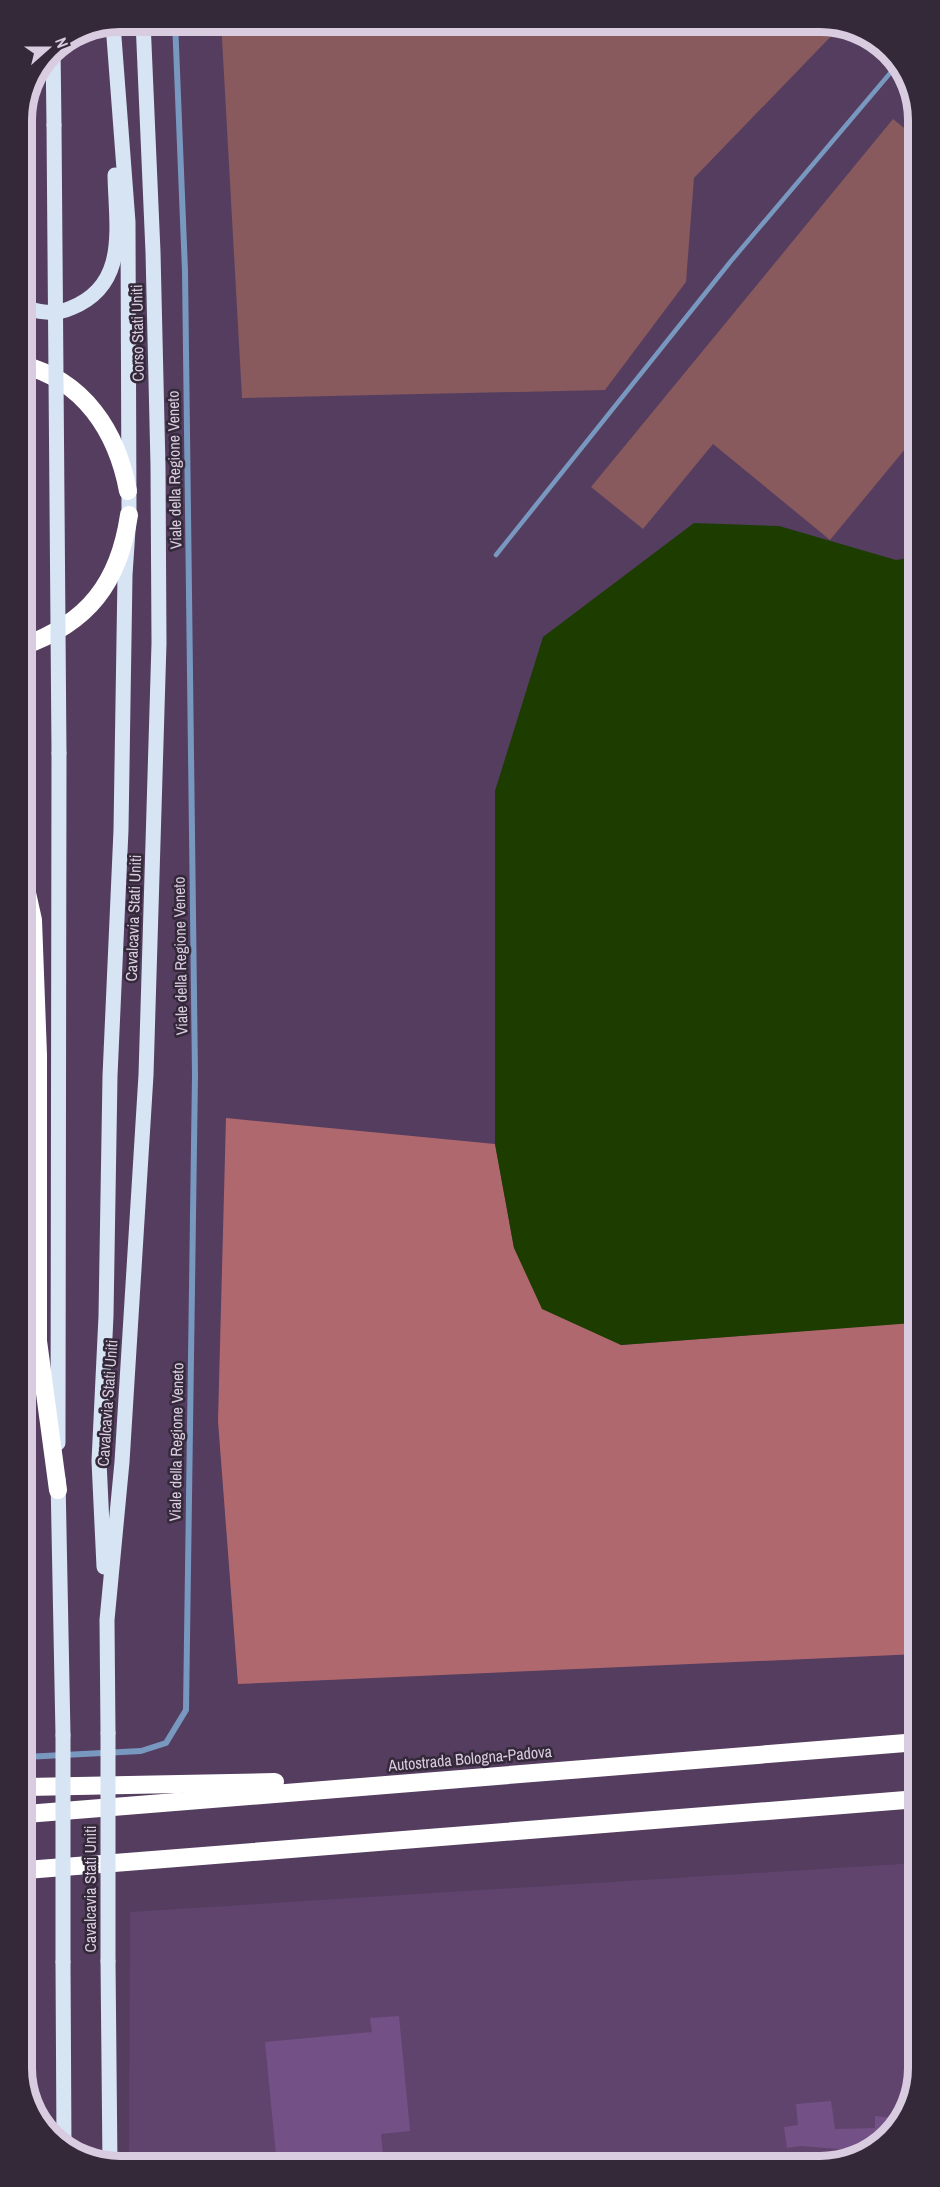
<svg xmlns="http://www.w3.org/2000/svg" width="940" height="2187" font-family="'Archivo Narrow',sans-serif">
<rect width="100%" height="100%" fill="#543d5f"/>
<!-- built -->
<path fill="#60446e" d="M 918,1863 L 919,2068 L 902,2123 L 853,2161 L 129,2166 L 130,1912 Z"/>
<!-- green -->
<g fill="#88595d">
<path d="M 221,21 L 828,21 L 841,26 L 694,178 L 686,282 L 605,390 L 242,398 Z"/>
<path d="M 893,119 L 914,136 L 915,437 L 830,540 L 713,444 L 643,529 L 591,487 Z"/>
</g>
<!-- forest -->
<path fill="#b0686f" d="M 226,1118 L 495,1144 L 514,1248 L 621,1345 L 917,1322 L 918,1654 L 238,1684 L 218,1421 Z"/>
<!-- water -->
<path fill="#1d3c00" d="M 694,523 L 779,526 L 896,560 L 915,557 L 917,1322 L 913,1323 L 621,1345 L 542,1309 L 514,1248 L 495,1144 L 495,791 L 543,637 Z"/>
<!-- building -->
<g fill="#735085">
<path d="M 399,2016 L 410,2131 L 381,2134 L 384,2164 L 277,2165 L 265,2042 L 372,2032 L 370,2018 Z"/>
<path d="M 831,2101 L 835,2129 L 875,2128 L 875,2116 L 903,2119 L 902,2123 L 865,2151 L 801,2146 L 787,2148 L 784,2127 L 798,2125 L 796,2104 Z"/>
</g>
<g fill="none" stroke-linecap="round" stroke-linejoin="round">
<!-- service -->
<path stroke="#7998c0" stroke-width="4.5" d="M 496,555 L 731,261 L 897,65"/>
<!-- minor -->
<path stroke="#7998c0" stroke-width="6" d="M 25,1757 L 141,1751 L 166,1743 L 186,1710 L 195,1075 L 185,271 L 175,21"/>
<!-- primary -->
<g stroke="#d7e4f4" stroke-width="15">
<path d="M 53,48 L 54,125"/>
<path d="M 22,305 C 36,313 56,315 71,308 C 129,285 116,227 115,175"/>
<path d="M 58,1443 L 59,753"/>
<path d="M 58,1479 L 63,1735"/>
<path d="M 104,1567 L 99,1461 L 106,1316 L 110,1076 L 121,830 L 125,575 L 129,515 L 128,222 L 113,24"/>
<path d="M 108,1733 L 107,1620 L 122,1462 L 146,1075 L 159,643 L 158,466 L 153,252 L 143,21"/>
<path d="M 108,1961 L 110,2165"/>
<path d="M 63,1962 L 64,2147"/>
</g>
<!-- motorway -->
<g stroke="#fff" stroke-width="18">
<path d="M 22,365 C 84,380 117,432 128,491"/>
<path d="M 23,646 C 88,623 119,583 129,515"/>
<path d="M 23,875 L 33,920 L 38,1055 L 38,1341 L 58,1490"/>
<path d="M 26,1787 L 275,1782"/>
<path d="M 26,1814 L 918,1742"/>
<path d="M 26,1870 L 918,1799"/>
</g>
<!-- primary-bridge -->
<g stroke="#d7e4f4" stroke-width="15">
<path d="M 54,125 L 59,753"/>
<path d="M 108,1733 L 108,1961"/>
<path d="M 63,1962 L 63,1735"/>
</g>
</g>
<g text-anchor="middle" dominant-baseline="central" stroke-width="5" stroke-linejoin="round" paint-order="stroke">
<!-- street labels -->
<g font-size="16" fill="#d9cbe0" stroke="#332939">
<text transform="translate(137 333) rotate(-91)">Corso Stati Uniti</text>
<text transform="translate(174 470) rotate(-91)">Viale della Regione Veneto</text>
<text transform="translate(133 918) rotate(-88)">Cavalcavia Stati Uniti</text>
<text transform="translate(180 956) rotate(-91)">Viale della Regione Veneto</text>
<text transform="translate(107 1403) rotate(-86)">Cavalcavia Stati Uniti</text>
<text transform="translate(176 1442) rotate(-89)">Viale della Regione Veneto</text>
<text transform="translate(470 1758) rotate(-5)">Autostrada Bologna-Padova</text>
<text transform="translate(90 1889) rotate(-90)">Cavalcavia Stati Uniti</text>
</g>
</g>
<!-- crop -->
<path d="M0 0H940V2187H0ZM120 32H820A88 88 0 0 1 908 120V2068A88 88 0 0 1 820 2156H120A88 88 0 0 1 32 2068V120A88 88 0 0 1 120 32Z" fill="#332939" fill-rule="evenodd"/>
<path fill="none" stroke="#d9cbe0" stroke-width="8" d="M120 32H820A88 88 0 0 1 908 120V2068A88 88 0 0 1 820 2156H120A88 88 0 0 1 32 2068V120A88 88 0 0 1 120 32Z"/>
<!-- north arrow -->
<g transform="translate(48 48) rotate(69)" stroke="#332939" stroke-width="4.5" paint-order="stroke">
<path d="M0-4.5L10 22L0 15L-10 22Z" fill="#d9cbe0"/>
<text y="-9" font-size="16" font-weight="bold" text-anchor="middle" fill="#d9cbe0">N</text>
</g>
</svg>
